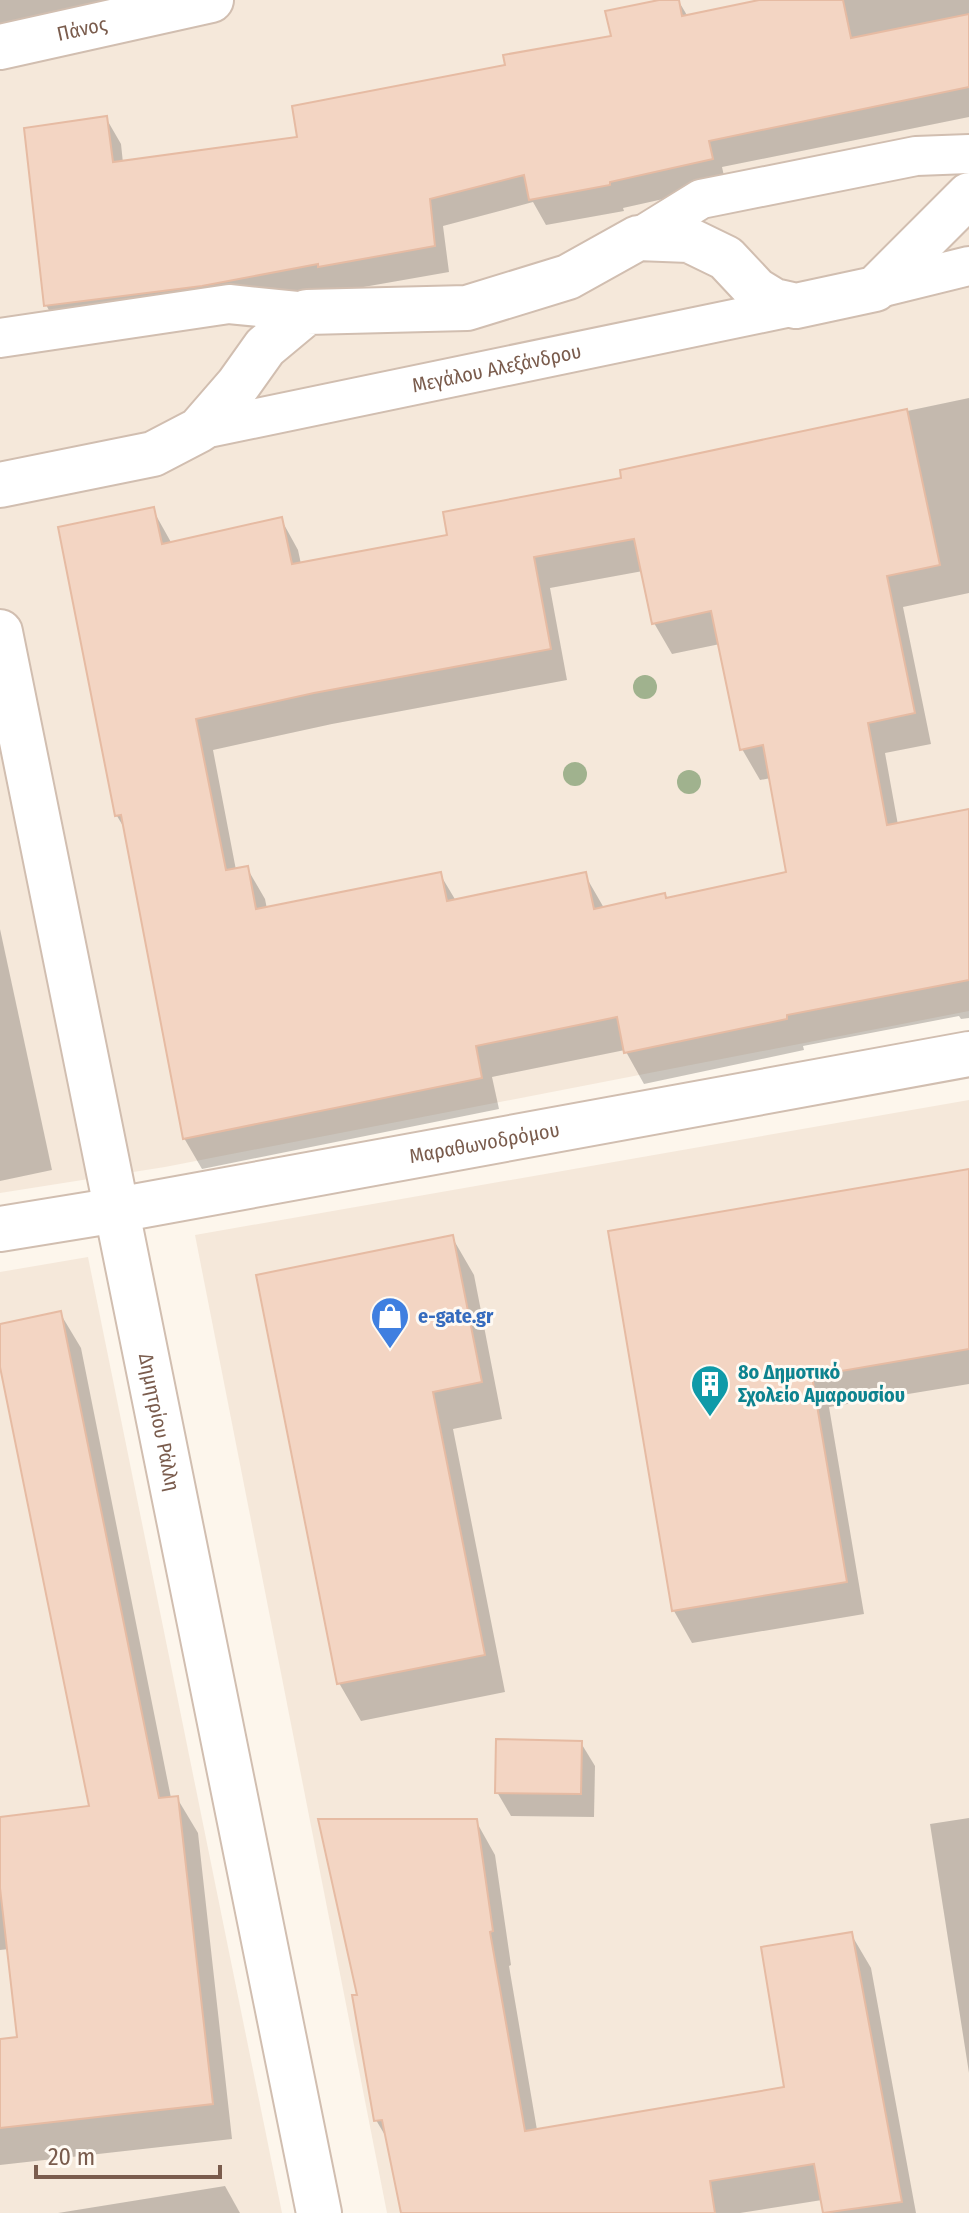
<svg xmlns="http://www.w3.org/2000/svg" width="969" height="2213" font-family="'Fira Sans Condensed',sans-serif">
<rect width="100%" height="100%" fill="#fdf6ec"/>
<!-- residential -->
<g fill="#f5e8da">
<path d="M 0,0 L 969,0 L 969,1011 L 165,1167 L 0,1193 Z"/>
<path d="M 969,1100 L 969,2213 L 387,2213 L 195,1235 Z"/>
<path d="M 88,1257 L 282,2213 L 0,2213 L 0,1272 Z"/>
</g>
<!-- shadow -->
<g fill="#0003" fill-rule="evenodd">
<path d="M 0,0 L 210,0 L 0,64 Z"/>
<path d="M 669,0 L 678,0 L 688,17 L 769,0 L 969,0 L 969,117 L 722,167 L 726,185 L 623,208 L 624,211 L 546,225 L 533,202 L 443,226 L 449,272 L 335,292 L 334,289 L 218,311 L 61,331 L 46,305 L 106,118 L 121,144 L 123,163 L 299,139 L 507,67 L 613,37 Z"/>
<path d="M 969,398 L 969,593 L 903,607 L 931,744 L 885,753 L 898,825 L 969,811 L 969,1018 L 961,1019 L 959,1016 L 803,1046 L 804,1050 L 644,1084 L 625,1050 L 492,1077 L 499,1109 L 202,1169 L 184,1138 L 126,831 L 117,816 L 153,510 L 172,544 L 281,519 L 298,550 L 301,564 L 449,537 L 624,480 L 622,471 ZM 643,571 L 654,623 L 672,654 L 720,644 L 742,749 L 760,780 L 771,778 L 789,873 L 667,900 L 604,908 L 585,875 L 456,901 L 440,874 L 267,909 L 265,899 L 247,868 L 236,870 L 213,750 L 332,724 L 567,680 L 550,588 Z"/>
<path d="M 0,929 L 52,1170 L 0,1181 Z"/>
<path d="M 969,1171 L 969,1384 L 829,1407 L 864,1614 L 692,1643 L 674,1611 L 611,1232 Z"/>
<path d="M 452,1237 L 474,1275 L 502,1419 L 453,1429 L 505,1692 L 361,1721 L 339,1683 Z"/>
<path d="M 60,1313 L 81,1348 L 171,1798 L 177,1798 L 198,1833 L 232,2139 L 0,2165 L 0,2041 L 19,2039 L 9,1949 L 0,1950 L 0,1819 L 92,1808 L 0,1357 L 0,1326 Z"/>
<path d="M 581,1743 L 595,1766 L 594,1817 L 511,1816 L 497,1792 Z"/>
<path d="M 969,1818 L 969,2073 L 930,1824 Z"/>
<path d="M 476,1821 L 495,1855 L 511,1965 L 509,1966 L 537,2130 L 786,2088 L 851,1934 L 871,1968 L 916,2213 L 825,2213 L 822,2200 L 740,2213 L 403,2213 L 389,2142 L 376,2120 L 359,1996 Z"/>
<path d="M 225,2186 L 240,2213 L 58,2213 Z"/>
</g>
<!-- building -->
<g fill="#f3d5c3" stroke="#e6bba3" stroke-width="2" fill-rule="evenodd">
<path d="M 659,0 L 679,0 L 682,16 L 759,0 L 843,0 L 851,38 L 969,14 L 969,87 L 709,141 L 713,159 L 610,182 L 610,185 L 529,200 L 524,175 L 430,199 L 435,246 L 318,267 L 318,264 L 202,286 L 44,306 L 24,128 L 107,116 L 113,162 L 297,137 L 292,106 L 505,65 L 503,55 L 611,36 L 605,11 Z"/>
<path d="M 907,409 L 940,565 L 887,576 L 915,713 L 868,723 L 887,825 L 969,809 L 969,980 L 787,1015 L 787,1019 L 624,1053 L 617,1017 L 476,1046 L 482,1078 L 183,1139 L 121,815 L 115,816 L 58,527 L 154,507 L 162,544 L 282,517 L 292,564 L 447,535 L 443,512 L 621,478 L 620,470 ZM 634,539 L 652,624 L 711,611 L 740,750 L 763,745 L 786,872 L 666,898 L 665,893 L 594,909 L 586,872 L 447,901 L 441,872 L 256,909 L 248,866 L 226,870 L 196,719 L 314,693 L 551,649 L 534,557 Z"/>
<path d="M 969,1169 L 969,1349 L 812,1376 L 847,1582 L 672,1611 L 608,1231 Z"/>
<path d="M 453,1235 L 482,1382 L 433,1392 L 485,1655 L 337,1684 L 256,1275 Z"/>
<path d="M 61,1311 L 159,1798 L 178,1796 L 213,2104 L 0,2128 L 0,2039 L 17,2037 L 0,1888 L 0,1817 L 89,1806 L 0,1367 L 0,1324 Z"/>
<path d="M 496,1739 L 582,1741 L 581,1794 L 495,1793 Z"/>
<path d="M 318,1819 L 477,1819 L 493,1931 L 490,1932 L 525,2131 L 784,2087 L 761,1947 L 852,1932 L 902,2202 L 823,2213 L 814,2164 L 710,2181 L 715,2213 L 401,2213 L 382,2120 L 374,2121 L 352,1995 L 357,1995 Z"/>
</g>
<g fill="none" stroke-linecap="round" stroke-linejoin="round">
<!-- pedestrian casing -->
<g stroke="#d1beb0" stroke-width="42">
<g id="pedestrian">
<path d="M 638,238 L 701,199 L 916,156 L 969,154"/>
<path d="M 875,289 L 969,266"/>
<path d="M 0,338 L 229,304 L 307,312"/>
<path id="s1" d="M 199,430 L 796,306"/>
</g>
</g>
<!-- minor casing -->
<g stroke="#d1beb0" stroke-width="48">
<g id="minor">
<path id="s2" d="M 0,47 L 211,0"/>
<path d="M 0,485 L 153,454 L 199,430 L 238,385 L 265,347 L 307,312 L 467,308 L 568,277 L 638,238 L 689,240 L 726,258 L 756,290 L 774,301 L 796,306 L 875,289 L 969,195"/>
<path id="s3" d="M 0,1229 L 117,1210 L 969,1054"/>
</g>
</g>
<!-- tertiary casing -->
<g stroke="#d1beb0" stroke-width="48">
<g id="tertiary">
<path id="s4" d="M 0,632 L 319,2213"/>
</g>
</g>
<!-- pedestrian -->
<use href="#pedestrian" stroke="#fff" stroke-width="38"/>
<!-- minor -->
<use href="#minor" stroke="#fff" stroke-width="44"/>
<!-- tertiary -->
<use href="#tertiary" stroke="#fff" stroke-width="44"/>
</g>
<!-- trees -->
<g fill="#a0b28e">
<circle cx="645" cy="687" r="12"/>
<circle cx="575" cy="774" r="12"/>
<circle cx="689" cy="782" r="12"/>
</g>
<!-- icons -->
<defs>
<g id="shop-pin" transform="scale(2)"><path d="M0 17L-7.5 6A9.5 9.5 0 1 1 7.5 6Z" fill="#3f7fe0" stroke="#fffaf3"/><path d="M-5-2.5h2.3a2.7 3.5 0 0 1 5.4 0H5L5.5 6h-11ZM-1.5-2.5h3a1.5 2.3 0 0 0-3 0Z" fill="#fff"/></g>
<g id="building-pin" transform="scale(2)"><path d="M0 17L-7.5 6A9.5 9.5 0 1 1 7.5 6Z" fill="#0f9aa8" stroke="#fffaf3"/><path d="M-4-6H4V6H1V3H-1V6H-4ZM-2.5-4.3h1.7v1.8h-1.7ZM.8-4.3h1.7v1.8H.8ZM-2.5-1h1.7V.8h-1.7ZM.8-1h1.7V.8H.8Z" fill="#fff"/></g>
</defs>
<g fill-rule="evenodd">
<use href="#shop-pin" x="390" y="1316"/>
<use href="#building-pin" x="710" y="1384"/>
</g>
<g text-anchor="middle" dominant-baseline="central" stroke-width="6" stroke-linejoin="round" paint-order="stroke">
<!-- street labels -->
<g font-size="20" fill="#7a5c4d" stroke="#fffaf3">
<text stroke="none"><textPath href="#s2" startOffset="84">Πάνος</textPath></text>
<text stroke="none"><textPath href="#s1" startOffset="304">Μεγάλου Αλεξάνδρου</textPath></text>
<text stroke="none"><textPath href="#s3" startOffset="492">Μαραθωνοδρόμου</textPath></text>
<text stroke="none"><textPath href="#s4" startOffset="806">Δημητρίου Ράλλη</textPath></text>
</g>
<!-- shop labels -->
<g font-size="20" font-weight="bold" fill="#366cbe" stroke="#fffaf3" text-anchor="start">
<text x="418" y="1316">e-gate.gr</text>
</g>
<!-- culture labels -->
<g font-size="20" font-weight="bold" fill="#0d838f" stroke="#fffaf3" text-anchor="start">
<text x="738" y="1372">8ο Δημοτικό<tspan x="738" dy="23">Σχολείο Αμαρουσίου</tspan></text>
</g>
</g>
<!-- scale -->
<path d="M36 2165v12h184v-12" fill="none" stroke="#7a5c4d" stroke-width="4"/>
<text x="48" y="2165" font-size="24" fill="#7a5c4d" stroke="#fffaf3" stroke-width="6" paint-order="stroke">20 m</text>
</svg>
